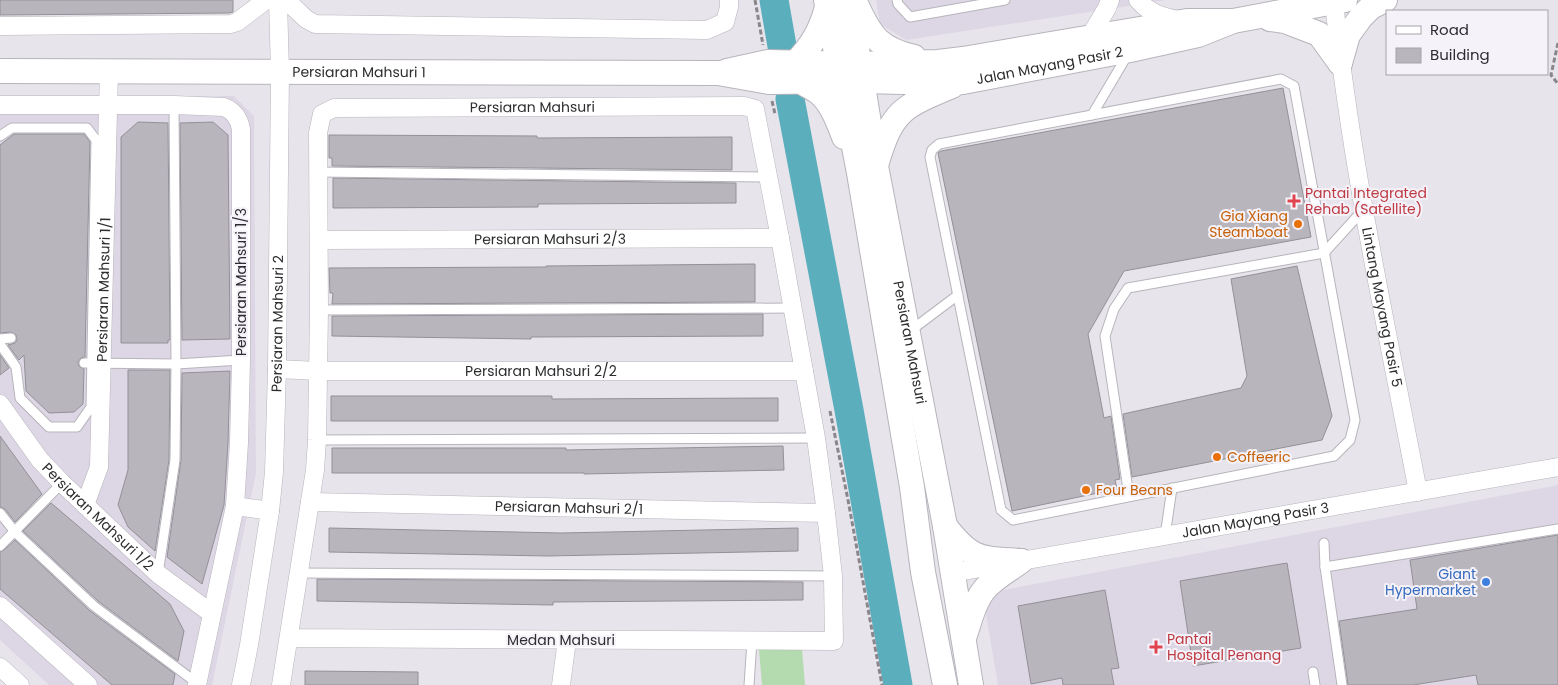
<svg xmlns="http://www.w3.org/2000/svg" width="1558" height="685" font-family="Poppins,sans-serif">
<rect width="100%" height="100%" fill="#e8e4ec"/>
<!-- built -->
<g fill="#ddd7e5">
<path d="M 876,0 L 1167,0 L 906,40 L 880,24 Z"/>
<path d="M 234,96 L 254,116 L 256,473 L 212,685 L 49,685 L 0,640 L 0,97 Z"/>
<path d="M 1558,485 L 1558,685 L 998,685 L 985,609 L 998,591 Z"/>
</g>
<!-- green -->
<path fill="#b4dab0" d="M 802,649 L 805,685 L 762,685 L 759,650 Z"/>
<g fill="none" stroke-linecap="round" stroke-linejoin="round">
<!-- river -->
<g stroke="#5bafbd" stroke-width="29">
<path d="M 774,0 L 782,46"/>
<path d="M 790,99 L 849,410 L 898,685"/>
</g>
</g>
<!-- building -->
<g fill="#b9b5bd" stroke="#939097">
<path d="M 0,0 L 233,0 L 233,12 L 229,13 L 0,15 Z"/>
<path d="M 1283,88 L 1311,237 L 1124,271 L 1088,334 L 1104,418 L 1111,416 L 1120,479 L 1115,480 L 1117,489 L 1012,511 L 938,153 L 941,151 Z"/>
<path d="M 138,122 L 168,123 L 170,340 L 168,340 L 168,343 L 121,343 L 121,137 Z"/>
<path d="M 213,122 L 228,135 L 230,339 L 182,340 L 180,123 Z"/>
<path d="M 14,134 L 84,134 L 90,142 L 85,357 L 81,358 L 78,362 L 79,366 L 84,369 L 83,404 L 74,412 L 49,413 L 26,391 L 24,355 L 19,360 L 8,345 L 15,343 L 17,340 L 16,335 L 11,332 L 0,333 L 0,145 Z"/>
<path d="M 329,135 L 537,136 L 537,138 L 732,137 L 732,170 L 332,166 L 332,158 L 329,158 Z"/>
<path d="M 333,178 L 736,183 L 736,203 L 538,204 L 538,207 L 333,208 Z"/>
<path d="M 755,264 L 755,302 L 332,304 L 333,293 L 330,293 L 329,268 L 546,267 L 546,266 Z"/>
<path d="M 1297,266 L 1332,416 L 1322,440 L 1132,477 L 1123,414 L 1241,388 L 1247,376 L 1231,279 Z"/>
<path d="M 763,314 L 763,336 L 531,337 L 531,339 L 332,336 L 332,316 Z"/>
<path d="M 0,355 L 9,368 L 0,375 Z"/>
<path d="M 128,370 L 170,370 L 169,460 L 155,551 L 128,527 L 118,505 L 128,470 Z"/>
<path d="M 230,371 L 228,443 L 224,505 L 202,584 L 167,557 L 181,460 L 182,373 Z"/>
<path d="M 331,396 L 552,396 L 552,399 L 778,398 L 778,421 L 331,421 Z"/>
<path d="M 0,436 L 42,494 L 15,522 L 5,509 L 0,507 Z"/>
<path d="M 783,446 L 784,470 L 584,474 L 584,473 L 332,473 L 332,448 L 566,448 L 566,450 Z"/>
<path d="M 51,503 L 170,604 L 184,631 L 178,661 L 98,601 L 23,531 Z"/>
<path d="M 329,528 L 561,533 L 798,528 L 798,551 L 548,556 L 329,552 Z"/>
<path d="M 1558,535 L 1558,685 L 1478,685 L 1476,675 L 1413,685 L 1348,685 L 1339,621 L 1417,609 L 1410,560 Z"/>
<path d="M 15,540 L 90,611 L 175,674 L 173,685 L 112,685 L 0,589 L 0,552 L 4,550 Z"/>
<path d="M 1287,563 L 1301,648 L 1193,666 L 1180,581 Z"/>
<path d="M 317,579 L 803,582 L 803,600 L 553,602 L 553,605 L 317,601 Z"/>
<path d="M 1105,590 L 1119,668 L 1111,669 L 1114,685 L 1063,685 L 1062,678 L 1031,684 L 1018,606 Z"/>
<path d="M 305,671 L 418,672 L 418,685 L 305,685 Z"/>
</g>
<g fill="none" stroke-linecap="round" stroke-linejoin="round">
<!-- lane casing -->
<g stroke="#b7b4bb" stroke-width="11">
<g id="lane">
<path d="M 897,0 L 898,4 L 910,17 L 1005,0"/>
<path d="M 1281,79 L 1294,86 L 1355,420 L 1350,440 L 1334,456 L 1013,520 L 1001,510 L 930,157 L 932,150 L 939,144 Z"/>
<path d="M 1092,115 L 1128,54"/>
<path d="M 0,136 L 12,128 L 87,128 L 96,140 L 91,407 L 77,427 L 49,427 L 20,398 L 16,367 L 0,344"/>
<path d="M 318,172 L 768,177"/>
<path d="M 319,310 L 793,308"/>
<path d="M 910,331 L 958,295"/>
<path d="M 0,339 L 11,338"/>
<path d="M 84,363 L 176,364 L 241,360"/>
<path d="M 317,440 L 816,438"/>
<path d="M 1129,496 L 1105,336 L 1114,309 L 1128,288 L 1324,253 L 1364,209"/>
<path d="M 0,513 L 15,532 L 94,606 L 197,683"/>
<path d="M 1165,536 L 1172,488"/>
<path d="M 1324,543 L 1325,567 L 1342,685"/>
<path d="M 0,546 L 62,483"/>
<path d="M 1325,567 L 1558,529"/>
<path d="M 299,573 L 833,576"/>
<path d="M 158,574 L 175,460 L 176,364 L 174,105"/>
<path d="M 1313,672 L 1315,685"/>
<path d="M 749,685 L 752,641"/>
</g>
</g>
<!-- street casing -->
<g stroke="#b7b4bb" stroke-width="19">
<g id="street">
<path d="M 286,0 L 306,19 L 315,24 L 707,30 L 725,22 L 729,7 L 729,0"/>
<path d="M 1138,0 C 1149,13 1162,17 1179,20"/>
<path id="s1" d="M 1334,2 C 1351,167 1387,329 1418,492"/>
<path d="M 0,26 L 231,24 L 237,22 L 266,0"/>
<path d="M 1089,38 L 1107,8 L 1110,0"/>
<path d="M 0,105 L 174,105 L 224,107 C 234,111 239,118 241,129 L 241,360 L 239,443 L 235,506 L 197,685"/>
<path id="s2" d="M 319,240 L 780,238"/>
<path id="s3" d="M 277,369 L 318,371 L 804,371"/>
<path id="s4" d="M 0,404 L 40,460 L 62,483 L 158,574 L 211,613"/>
<path id="s5" d="M 310,502 L 826,513"/>
<path id="s6" d="M 85,505 L 99,467 L 109,71"/>
<path d="M 235,506 L 270,511"/>
<path id="s7" d="M 952,573 L 1558,467"/>
<path d="M 0,606 L 88,685"/>
<path d="M 0,667 L 20,685"/>
<path id="s8" d="M 241,685 L 249,645 L 270,511 L 274,472 L 277,369 L 280,72 L 278,0"/>
<path id="s9" d="M 281,685 L 315,470 L 317,440 L 319,310 L 318,133 L 322,114 L 334,108 L 744,106 L 755,109 L 780,238 L 816,438 L 826,513 L 833,576 L 834,641 L 289,638"/>
<path d="M 561,685 L 567,640"/>
</g>
</g>
<!-- secondary casing -->
<g stroke="#b7b4bb" stroke-width="26">
<g id="secondary">
<path d="M 826,0 L 859,173 L 912,487 L 923,572 L 945,685"/>
<path id="s10" d="M 849,0 L 876,166 L 945,526 L 971,685"/>
<path d="M 857,6 C 871,37 880,49 914,57"/>
<path d="M 1270,19 L 1285,21 L 1319,34 L 1340,63"/>
<path d="M 795,63 C 812,46 821,30 827,7"/>
<path d="M 1340,63 L 1348,35 L 1361,17 L 1371,7 L 1385,0"/>
<path id="s11" d="M 0,71 L 718,73 L 769,82 L 863,81 L 944,83 L 963,82 L 1130,50 L 1198,35 L 1233,21"/>
<path d="M 727,71 L 768,62 L 860,64 L 938,62 L 963,59 L 1187,21 L 1233,21 L 1345,0"/>
<path d="M 800,81 C 806,85 812,88 818,92 C 831,102 838,121 844,137"/>
<path d="M 877,162 C 893,109 903,107 952,86"/>
<path d="M 945,526 C 972,561 980,558 1021,561"/>
<path d="M 964,638 C 971,618 975,595 992,582 C 1001,574 1012,568 1021,561"/>
</g>
</g>
<!-- path -->
<g stroke="#8a878c" stroke-width="3" stroke-dasharray="5 2.5" stroke-linecap="butt">
<path d="M 755,0 L 763,45"/>
<path d="M 1558,43 L 1551,75 L 1558,84"/>
<path d="M 772,101 L 775,114"/>
<path d="M 830,411 L 848,500 L 882,685"/>
</g>
<!-- lane -->
<use href="#lane" stroke="#fff" stroke-width="9"/>
<!-- street -->
<use href="#street" stroke="#fff" stroke-width="18"/>
<!-- secondary -->
<use href="#secondary" stroke="#fff" stroke-width="24"/>
</g>
<!-- markers -->
<g fill="#e0444e" stroke="#f5f2f9" stroke-width="2">
<path d="M1291.5 193.5h5v5h5v5h-5v5h-5v-5h-5v-5h5z"/>
<path d="M1153.5 639.5h5v5h5v5h-5v5h-5v-5h-5v-5h5z"/>
</g>
<g fill="#e8710a" stroke="#f5f2f9" stroke-width="2">
<circle cx="1298" cy="224" r="5"/>
<circle cx="1217" cy="457" r="5"/>
<circle cx="1086" cy="490" r="5"/>
</g>
<circle fill="#3f7fe0" stroke="#f5f2f9" stroke-width="2" cx="1486" cy="582" r="5"/>
<g text-anchor="middle" dominant-baseline="central" stroke-width="4" stroke-linejoin="round" paint-order="stroke">
<!-- street labels -->
<g font-size="14" fill="#2e2c2f" stroke="#f5f2f9">
<text stroke="none"><textPath href="#s11" startOffset="1052">Jalan Mayang Pasir 2</textPath></text>
<text stroke="none"><textPath href="#s11" startOffset="359">Persiaran Mahsuri 1</textPath></text>
<text stroke="none"><textPath href="#s9" startOffset="786">Persiaran Mahsuri</textPath></text>
<text stroke="none"><textPath href="#s2" startOffset="231">Persiaran Mahsuri 2/3</textPath></text>
<text transform="translate(241 282) rotate(-90)">Persiaran Mahsuri 1/3</text>
<text stroke="none"><textPath href="#s6" startOffset="218">Persiaran Mahsuri 1/1</textPath></text>
<text stroke="none"><textPath href="#s1" startOffset="309">Lintang Mayang Pasir 5</textPath></text>
<text stroke="none"><textPath href="#s8" startOffset="364">Persiaran Mahsuri 2</textPath></text>
<text stroke="none"><textPath href="#s10" startOffset="348">Persiaran Mahsuri</textPath></text>
<text stroke="none"><textPath href="#s3" startOffset="264">Persiaran Mahsuri 2/2</textPath></text>
<text stroke="none"><textPath href="#s5" startOffset="259">Persiaran Mahsuri 2/1</textPath></text>
<text stroke="none"><textPath href="#s4" startOffset="150">Persiaran Mahsuri 1/2</textPath></text>
<text stroke="none"><textPath href="#s7" startOffset="308">Jalan Mayang Pasir 3</textPath></text>
<text x="561" y="640">Medan Mahsuri</text>
</g>
<!-- health labels -->
<g font-size="14" fill="#be3a42" stroke="#f5f2f9" text-anchor="start">
<text x="1305" y="193">Pantai Integrated<tspan x="1305" dy="16">Rehab (Satellite)</tspan></text>
<text x="1167" y="639">Pantai<tspan x="1167" dy="16">Hospital Penang</tspan></text>
</g>
<!-- food labels -->
<g font-size="14" fill="#c56008" stroke="#f5f2f9" text-anchor="start">
<text x="1288" y="216" text-anchor="end">Gia Xiang<tspan x="1288" dy="16">Steamboat</tspan></text>
<text x="1227" y="457">Coffeeric</text>
<text x="1096" y="490">Four Beans</text>
</g>
<!-- shop labels -->
<g font-size="14" fill="#366cbe" stroke="#f5f2f9" text-anchor="end">
<text x="1476" y="574">Giant<tspan x="1476" dy="16">Hypermarket</tspan></text>
</g>
</g>
<!-- legend -->
<rect x="1386" y="10" width="162" height="65" fill="#f5f2f9" stroke="#a5a3a8"/>
<rect x="1396" y="26" width="25" height="8" fill="#ffffff" stroke="#a5a3a8"/>
<text x="1430" y="35" font-size="15" fill="#2e2c2f">Road</text>
<rect x="1396" y="48" width="25" height="15" fill="#b9b5bd" stroke="#a5a3a8"/>
<text x="1430" y="60" font-size="15" fill="#2e2c2f">Building</text>
</svg>
